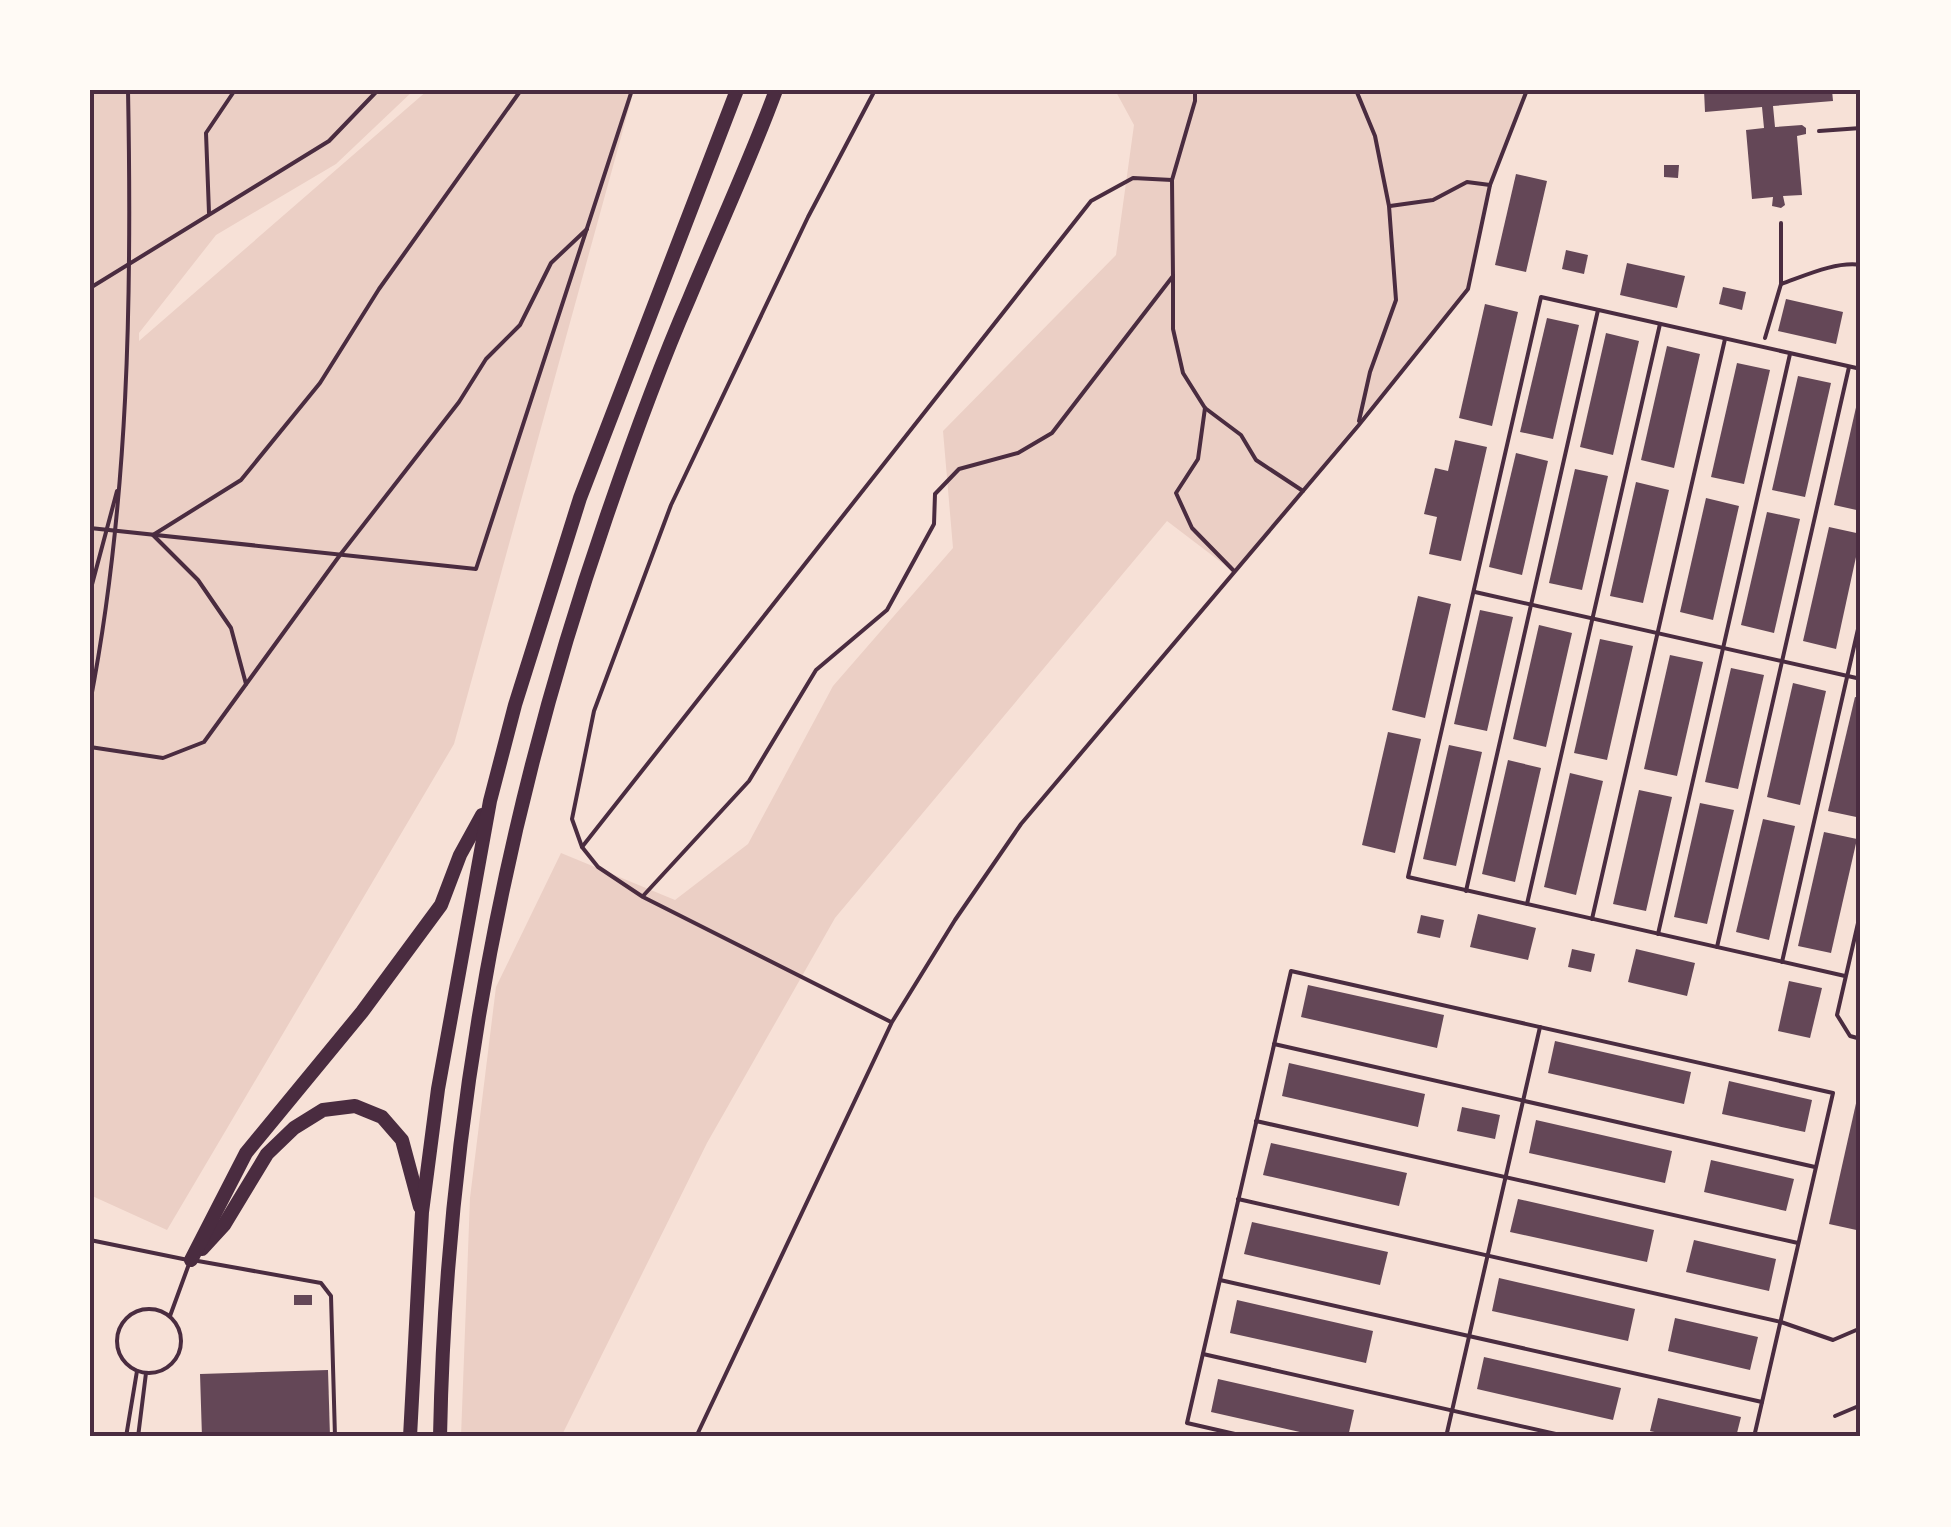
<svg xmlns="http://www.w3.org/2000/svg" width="1951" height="1527" font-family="Helvetica,sans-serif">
<rect width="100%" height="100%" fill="#f7e1d7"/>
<!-- green -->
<g fill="#ebcfc5">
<path d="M 90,90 L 414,90 L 336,164 L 216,235 L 139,333 L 139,341 L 428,90 L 634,90 L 454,744 L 167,1230 L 90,1195 Z"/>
<path d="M 1115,90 L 1527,90 L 1490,185 L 1468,289 L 1234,572 L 1167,521 L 835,918 L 707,1143 L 561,1437 L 461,1437 L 470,1198 L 496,987 L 561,853 L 675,900 L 748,844 L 833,686 L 953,548 L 943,431 L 1116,255 L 1134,125 Z"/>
</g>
<!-- building -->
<g fill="#644757">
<path d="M 1704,90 L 1832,90 L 1833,101 L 1773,106 L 1775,127 L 1802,125 L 1806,128 L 1806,134 L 1797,136 L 1802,195 L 1783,196 L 1785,205 L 1781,208 L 1772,206 L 1773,197 L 1752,199 L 1746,130 L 1764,128 L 1762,107 L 1705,112 Z"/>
<path d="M 1664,165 L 1679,165 L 1678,178 L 1664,177 Z"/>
<path d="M 1516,174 L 1547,181 L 1526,272 L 1495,265 Z"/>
<path d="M 1566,250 L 1588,255 L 1584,274 L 1562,269 Z"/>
<path d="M 1627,263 L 1685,276 L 1677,308 L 1620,295 Z"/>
<path d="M 1723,287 L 1746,292 L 1742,310 L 1719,304 Z"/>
<path d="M 1786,299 L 1843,312 L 1836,344 L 1778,331 Z"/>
<path d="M 1485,304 L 1518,312 L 1492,426 L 1459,418 Z"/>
<path d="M 1547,318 L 1579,325 L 1553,439 L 1520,432 Z"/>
<path d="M 1606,333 L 1639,341 L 1613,455 L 1580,447 Z"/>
<path d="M 1667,346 L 1700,354 L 1674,468 L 1641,460 Z"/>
<path d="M 1737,363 L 1770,370 L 1744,484 L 1711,477 Z"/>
<path d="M 1798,376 L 1831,383 L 1805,497 L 1772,490 Z"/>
<path d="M 1859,394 L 1861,395 L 1861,511 L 1834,505 Z"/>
<path d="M 1455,440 L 1487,447 L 1461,561 L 1429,554 L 1437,517 L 1424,514 L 1435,468 L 1448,471 Z"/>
<path d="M 1516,453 L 1548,461 L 1522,575 L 1489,567 Z"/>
<path d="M 1575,469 L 1608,476 L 1582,590 L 1549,583 Z"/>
<path d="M 1636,482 L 1669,490 L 1643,603 L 1610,596 Z"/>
<path d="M 1706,498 L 1739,506 L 1713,620 L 1680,612 Z"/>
<path d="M 1767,512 L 1800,519 L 1774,633 L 1741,625 Z"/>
<path d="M 1829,527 L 1861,534 L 1836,649 L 1803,641 Z"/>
<path d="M 1418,596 L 1451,604 L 1425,718 L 1392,710 Z"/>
<path d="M 1480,610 L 1513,617 L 1487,731 L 1454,724 Z"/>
<path d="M 1539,625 L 1572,633 L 1546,747 L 1513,739 Z"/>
<path d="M 1600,639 L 1633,646 L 1607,760 L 1574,753 Z"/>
<path d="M 1670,655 L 1703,662 L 1677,776 L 1644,769 Z"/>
<path d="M 1731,668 L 1764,675 L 1738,789 L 1705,782 Z"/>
<path d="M 1793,683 L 1826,691 L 1800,805 L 1767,797 Z"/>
<path d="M 1855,697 L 1861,698 L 1861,818 L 1828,811 Z"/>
<path d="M 1388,732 L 1421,739 L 1395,853 L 1362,845 Z"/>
<path d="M 1449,745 L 1482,752 L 1456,866 L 1423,859 Z"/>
<path d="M 1508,760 L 1541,768 L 1515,882 L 1482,874 Z"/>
<path d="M 1570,773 L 1603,781 L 1576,895 L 1544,887 Z"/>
<path d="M 1639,790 L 1672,797 L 1646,911 L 1613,904 Z"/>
<path d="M 1700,803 L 1734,810 L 1707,924 L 1674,917 Z"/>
<path d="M 1763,819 L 1795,826 L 1769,940 L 1736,932 Z"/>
<path d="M 1824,832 L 1857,839 L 1831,953 L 1798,946 Z"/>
<path d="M 1478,914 L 1536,928 L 1528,960 L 1470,947 Z"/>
<path d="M 1421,915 L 1444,920 L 1440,938 L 1417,933 Z"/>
<path d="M 1572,949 L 1595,954 L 1591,972 L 1568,967 Z"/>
<path d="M 1636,949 L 1695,963 L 1687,996 L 1628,982 Z"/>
<path d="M 1789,981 L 1822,988 L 1810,1038 L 1778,1031 Z"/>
<path d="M 1308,985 L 1444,1015 L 1437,1048 L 1301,1017 Z"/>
<path d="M 1555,1041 L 1691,1072 L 1684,1104 L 1548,1073 Z"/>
<path d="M 1289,1063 L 1425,1094 L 1418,1127 L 1282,1096 Z"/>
<path d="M 1729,1081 L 1812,1100 L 1805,1132 L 1722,1114 Z"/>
<path d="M 1859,1090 L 1861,1090 L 1861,1231 L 1829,1224 Z"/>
<path d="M 1462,1107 L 1500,1115 L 1495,1139 L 1457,1131 Z"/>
<path d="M 1536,1120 L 1672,1151 L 1665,1183 L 1529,1153 Z"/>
<path d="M 1271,1143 L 1407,1173 L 1399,1206 L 1263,1175 Z"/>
<path d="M 1711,1160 L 1794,1179 L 1786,1211 L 1704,1192 Z"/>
<path d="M 1518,1199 L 1654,1230 L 1647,1262 L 1510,1232 Z"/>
<path d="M 1252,1222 L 1388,1252 L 1380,1285 L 1244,1254 Z"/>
<path d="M 1694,1240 L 1776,1259 L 1769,1291 L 1686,1272 Z"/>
<path d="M 1499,1278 L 1635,1309 L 1628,1341 L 1492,1311 Z"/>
<rect x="294" y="1295" width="18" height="10"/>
<path d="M 1237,1300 L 1373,1331 L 1366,1363 L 1230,1333 Z"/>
<path d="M 1675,1318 L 1758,1337 L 1750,1370 L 1668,1351 Z"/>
<path d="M 1484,1357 L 1621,1388 L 1613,1420 L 1477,1389 Z"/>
<path d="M 328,1370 L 330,1437 L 202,1437 L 200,1374 Z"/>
<path d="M 1218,1379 L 1354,1410 L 1348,1437 L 1322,1437 L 1211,1412 Z"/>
<path d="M 1658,1398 L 1741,1417 L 1736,1437 L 1677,1437 L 1650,1431 Z"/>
</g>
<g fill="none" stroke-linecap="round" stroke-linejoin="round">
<!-- path -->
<g stroke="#4a2c40" stroke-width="4">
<path d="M 875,90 L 808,217 L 671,505 L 594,711 L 572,819 L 582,847 L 598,867 L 643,897 L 891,1022"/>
<path d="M 1356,90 L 1375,136 L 1389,206 L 1396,300 L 1370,372 L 1359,421"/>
<path d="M 1819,131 L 1861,128"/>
<path d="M 1390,206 L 1433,200 L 1467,182 L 1490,185"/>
<path d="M 209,213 L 206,133 L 235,90"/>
<path d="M 1173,276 L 1173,329 L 1183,373 L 1205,408 L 1241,435 L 1256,460 L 1303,491"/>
<path d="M 1781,284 C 1804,276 1836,261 1861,265"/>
<path d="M 90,288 L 329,141 L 378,90"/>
<path d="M 1765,338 L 1781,284 L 1781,223"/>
<path d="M 1205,408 L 1198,459 L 1176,493 L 1192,528 L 1234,571"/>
<path d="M 90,528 L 476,569 L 632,90"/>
<path d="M 90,592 L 117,491"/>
<path d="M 246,684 L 231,628 L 198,580 L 153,535 L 241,480 L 320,383 L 379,289 L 521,90"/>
<path d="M 90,703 C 129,501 132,295 128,90"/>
<path d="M 90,747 L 163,758 L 204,742 L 340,555 L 459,402 L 486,359 L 520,325 L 551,263 L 587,229"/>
<path d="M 582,847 L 1091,201 L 1133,178 L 1172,180"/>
<path d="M 643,896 L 749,781 L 816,670 L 887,610 L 934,524 L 935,494 L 959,469 L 1018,453 L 1052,433 L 1173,276 L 1172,180 L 1195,101 L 1195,90"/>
<path d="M 696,1437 L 892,1022 L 955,920 L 1021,824 L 1358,426 L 1468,289 L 1490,185 L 1527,90"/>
</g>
<!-- service -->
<g stroke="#4a2c40" stroke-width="4">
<path d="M 1475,592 L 1861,679"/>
<path d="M 1466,891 L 1598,310"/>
<path d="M 1527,904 L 1660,324"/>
<path d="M 1861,910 L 1837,1015 L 1850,1036 L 1861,1039"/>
<path d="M 1592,919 L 1725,339"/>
<path d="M 1658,934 L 1790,354"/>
<path d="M 1717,947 L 1849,367"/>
<path d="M 1782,962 L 1861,616"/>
<path d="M 1845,976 L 1408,877 L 1541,297 L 1861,369"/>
<path d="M 1274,1044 L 1815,1167"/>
<path d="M 1256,1121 L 1798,1243"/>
<path d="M 1238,1199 L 1781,1322 L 1833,1340 L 1861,1328"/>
<path d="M 90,1240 L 188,1260"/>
<path d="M 198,1261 L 321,1283 L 331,1296 L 335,1437"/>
<path d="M 1220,1280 L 1762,1402"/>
<circle cx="149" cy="1341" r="32"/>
<path d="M 170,1316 L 189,1264"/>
<path d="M 1203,1354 L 1569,1437"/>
<path d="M 1835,1416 L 1861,1405"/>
<path d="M 126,1437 L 137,1371"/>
<path d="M 138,1437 L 146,1373"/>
<path d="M 1248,1437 L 1187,1423 L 1291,971 L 1833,1093 L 1754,1437"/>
<path d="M 1446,1437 L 1540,1027"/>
</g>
<!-- trunk -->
<g stroke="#4a2c40" stroke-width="14">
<path d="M 202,1249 L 224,1225 L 267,1154 L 294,1128 L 323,1110 L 355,1106 L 382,1117 L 402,1140 L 420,1207"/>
<path d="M 191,1260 L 246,1153 L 362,1012 L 441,905 L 460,855 L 482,815"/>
<path d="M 410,1437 L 422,1212 L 438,1089 L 490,801 L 515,705 L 580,498 L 737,90"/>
<path d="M 440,1437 C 446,1124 504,814 606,518 C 631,445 658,370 689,299 C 718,229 750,161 776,90"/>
</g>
</g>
<!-- border -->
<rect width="1951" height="1527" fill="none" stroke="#fffaf5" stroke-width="185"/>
<rect x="92" y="92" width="1766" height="1342" fill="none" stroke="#4a2c40" stroke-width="4"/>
</svg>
